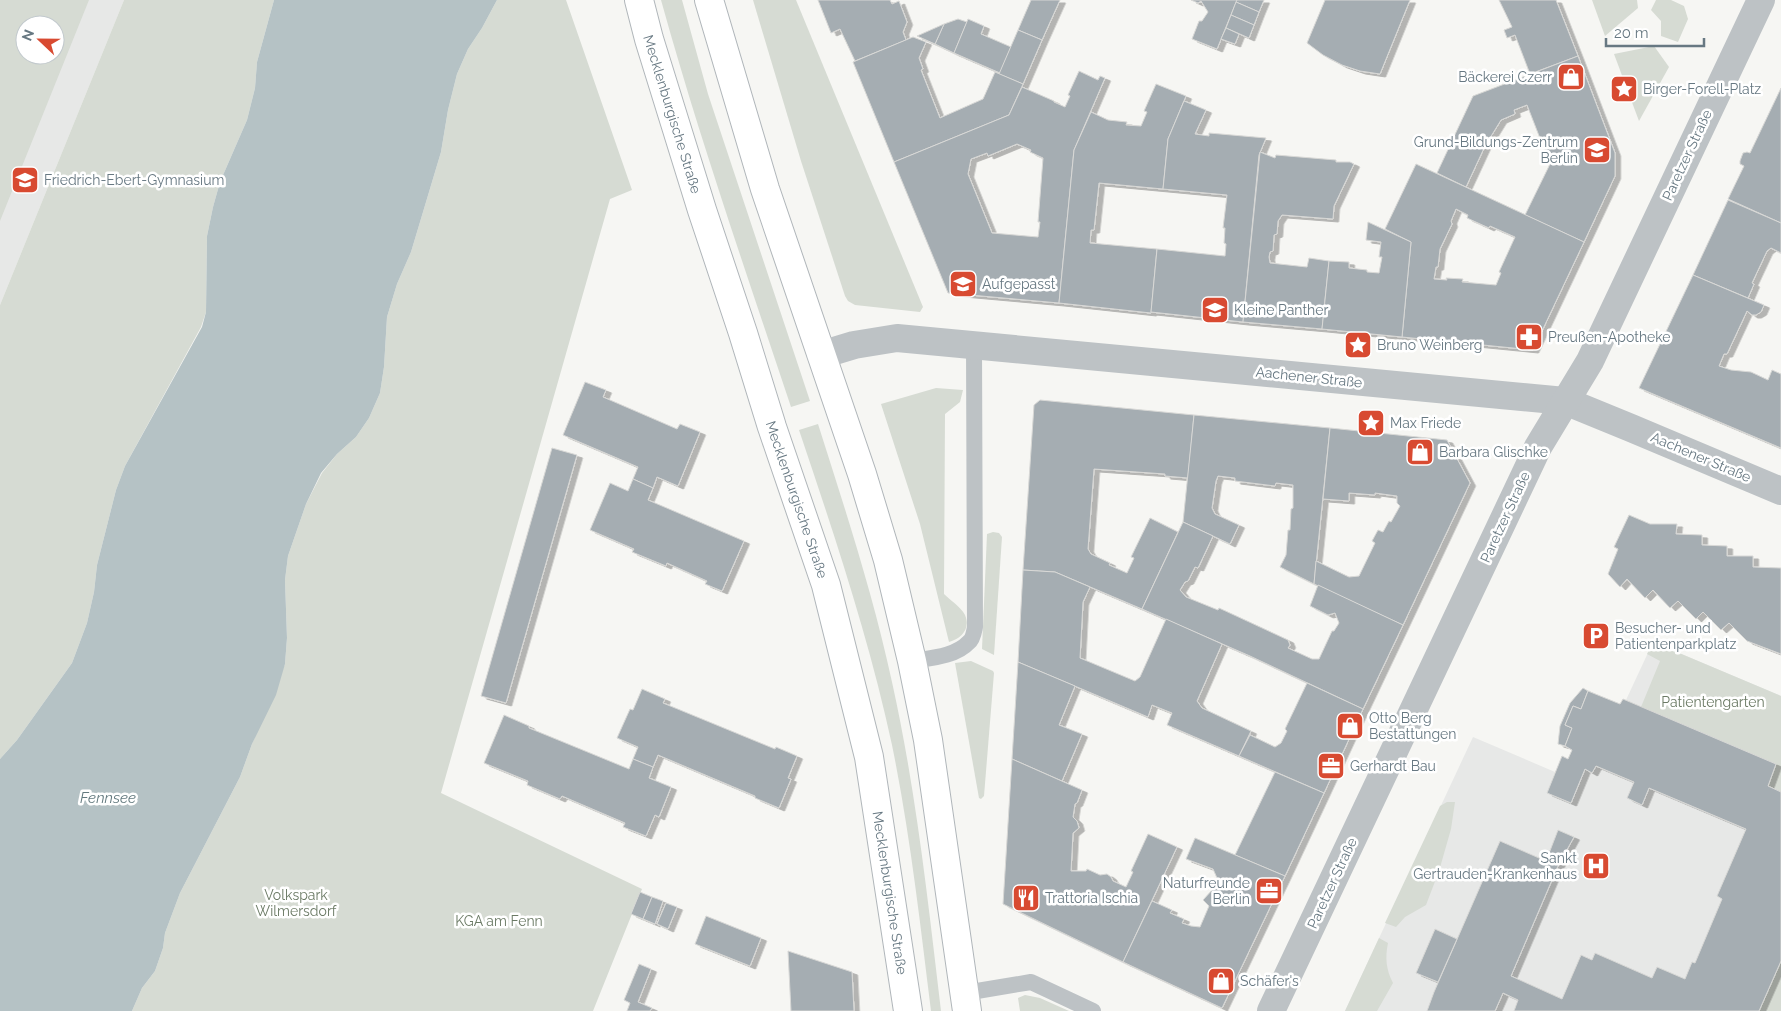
<svg xmlns="http://www.w3.org/2000/svg" width="1781" height="1011" font-family="Raleway,sans-serif">
<defs>
<filter id="shadow"><feDropShadow dx="5.5" dy="3" stdDeviation="0" flood-color="#0004"/></filter>
</defs>
<rect width="100%" height="100%" fill="#f6f6f3"/>
<!-- built -->
<g fill="#e7e8e7" fill-rule="evenodd">
<path d="M 0,0 L 124,0 L 0,305 ZM 25,25 L 55,25 L 55,55 L 25,55 Z"/>
<path d="M 1653,642 L 1781,696 L 1781,1011 L 1345,1011 L 1473,737 L 1555,772 L 1547,793 L 1571,803 L 1585,769 L 1593,772 L 1623,699 L 1626,700 Z"/>
</g>
<!-- green -->
<g fill="#d6dbd3" fill-rule="evenodd">
<path d="M 0,0 L 89,0 L 0,221 ZM 25,25 L 55,25 L 55,55 L 25,55 Z"/>
<path d="M 124,0 L 274,0 L 257,62 L 255,88 L 247,120 L 220,182 L 213,207 L 207,236 L 206,312 L 201,327 L 125,466 L 116,490 L 97,565 L 94,592 L 87,623 L 72,663 L 17,740 L 0,759 L 0,305 Z"/>
<path d="M 497,0 L 566,0 L 632,190 L 610,199 L 441,793 L 642,889 L 593,1011 L 132,1011 L 142,988 L 155,971 L 163,948 L 165,933 L 180,893 L 240,777 L 252,744 L 285,664 L 287,638 L 285,580 L 288,556 L 306,504 L 322,473 L 337,454 L 356,437 L 369,418 L 380,393 L 384,367 L 387,317 L 397,284 L 411,252 L 441,152 L 448,110 L 457,74 L 468,49 L 482,28 Z"/>
<path d="M 661,0 L 682,0 L 708,94 L 810,401 L 791,407 C 746,272 699,137 661,0 Z"/>
<path d="M 753,0 L 796,0 L 923,307 L 920,312 L 855,305 L 848,301 L 845,296 L 801,161 Z"/>
<path d="M 1592,0 L 1637,0 L 1638,8 L 1605,36 Z"/>
<path d="M 1656,0 L 1671,0 L 1684,6 L 1688,19 L 1678,42 L 1661,36 L 1661,21 L 1651,10 Z"/>
<path d="M 1654,46 L 1669,67 L 1639,121 L 1614,54 Z"/>
<path d="M 936,388 L 963,390 L 960,402 L 945,414 L 944,594 C 950,600 961,607 965,615 C 971,629 961,639 949,642 L 920,524 L 881,404 Z"/>
<path d="M 818,424 C 845,509 873,594 892,682 C 916,790 928,901 941,1011 L 931,1011 C 920,922 910,833 892,745 C 869,638 834,534 799,430 Z"/>
<path d="M 993,532 L 999,533 L 1002,537 L 994,655 L 982,649 L 987,534 Z"/>
<path d="M 1653,642 L 1781,696 L 1781,792 L 1768,786 L 1776,764 L 1641,707 L 1660,661 L 1647,654 Z"/>
<path d="M 971,661 L 993,671 L 994,673 L 984,796 L 981,799 L 979,798 L 955,663 Z"/>
<path d="M 1447,802 L 1455,802 L 1451,829 L 1439,871 L 1426,905 L 1405,917 L 1396,927 L 1385,923 L 1440,806 Z"/>
<path d="M 1379,938 L 1388,943 C 1385,957 1386,970 1393,983 L 1377,1011 L 1345,1011 Z"/>
<path d="M 1781,961 L 1781,1011 L 1759,1011 Z"/>
<path d="M 1025,995 L 1040,998 L 1069,1011 L 1020,1011 L 1018,998 Z"/>
</g>
<!-- water -->
<path fill="#b5c2c5" d="M 274,0 L 497,0 L 482,28 L 468,49 L 457,74 L 448,110 L 441,152 L 411,252 L 397,284 L 387,317 L 384,367 L 380,393 L 369,418 L 356,437 L 337,454 L 321,473 L 306,504 L 288,556 L 285,580 L 287,638 L 285,664 L 276,695 L 252,744 L 240,777 L 180,893 L 165,933 L 163,948 L 155,971 L 142,988 L 132,1011 L 0,1011 L 0,759 L 17,740 L 72,663 L 87,623 L 94,592 L 97,565 L 116,490 L 125,466 L 202,327 L 206,312 L 207,236 L 213,207 L 220,182 L 247,120 L 255,88 L 257,62 Z"/>
<!-- building -->
<g fill="#a5adb2" stroke="#d8d8d6" fill-rule="evenodd" filter="url(#shadow)">
<path d="M 818,0 L 890,0 L 892,4 L 899,1 L 907,22 L 903,32 L 906,40 L 855,61 L 840,29 L 831,33 Z"/>
<path d="M 1031,0 L 1060,0 L 1042,40 L 1018,30 Z"/>
<path d="M 1191,0 L 1237,0 L 1217,49 L 1192,39 L 1199,21 L 1202,21 L 1208,12 L 1201,1 L 1198,3 Z"/>
<path d="M 1237,0 L 1264,0 L 1259,12 L 1236,2 Z"/>
<path d="M 1325,0 L 1410,0 L 1380,74 L 1360,71 L 1342,65 L 1323,55 L 1307,43 Z"/>
<path d="M 1499,0 L 1556,0 L 1578,56 L 1530,74 L 1515,35 L 1507,38 L 1504,30 L 1512,27 Z"/>
<path d="M 1236,2 L 1259,12 L 1254,25 L 1231,15 Z"/>
<path d="M 1231,15 L 1254,25 L 1249,38 L 1226,28 Z"/>
<path d="M 958,19 L 967,22 L 954,53 L 935,44 L 944,24 Z"/>
<path d="M 968,19 L 984,26 L 981,34 L 1011,47 L 1000,73 L 954,53 Z"/>
<path d="M 944,24 L 935,44 L 917,36 Z"/>
<path d="M 1226,28 L 1239,34 L 1235,44 L 1221,39 Z"/>
<path d="M 1018,30 L 1042,40 L 1023,84 L 999,74 Z"/>
<path d="M 913,37 L 926,42 L 919,58 L 923,69 L 921,70 L 940,118 L 983,99 L 995,72 L 1023,84 L 1009,115 L 894,162 L 853,62 Z"/>
<path d="M 1578,56 L 1615,153 L 1615,176 L 1584,242 L 1525,215 L 1550,164 L 1527,105 L 1514,110 L 1515,114 L 1501,120 L 1485,146 L 1466,187 L 1437,173 L 1473,96 Z"/>
<path d="M 1079,71 L 1098,80 L 1100,76 L 1105,78 L 1074,150 L 1059,303 L 948,293 L 894,162 L 1009,115 L 1022,87 L 1054,101 L 1054,102 L 1065,107 L 1070,96 L 1068,95 ZM 1017,144 L 1031,150 L 1030,152 L 1043,158 L 1038,222 L 1040,222 L 1038,237 L 992,233 L 968,174 L 971,159 L 987,153 L 988,156 Z"/>
<path d="M 1156,84 L 1186,96 L 1168,139 L 1163,189 L 1099,183 L 1094,230 L 1091,230 L 1090,243 L 1157,249 L 1151,313 L 1059,303 L 1074,150 L 1091,112 L 1108,120 L 1127,122 L 1126,125 L 1141,126 L 1147,112 L 1144,111 Z"/>
<path d="M 1781,88 L 1781,223 L 1728,199 L 1744,166 L 1740,164 L 1740,161 L 1743,153 L 1747,152 L 1750,153 Z"/>
<path d="M 1184,101 L 1206,110 L 1195,134 L 1209,136 L 1209,133 L 1266,138 L 1259,155 L 1243,322 L 1151,312 L 1157,249 L 1225,256 L 1226,244 L 1224,243 L 1225,228 L 1223,228 L 1227,195 L 1163,189 L 1168,139 Z"/>
<path d="M 1260,152 L 1275,158 L 1276,155 L 1336,160 L 1336,162 L 1350,162 L 1354,164 L 1334,206 L 1333,219 L 1282,215 L 1278,221 L 1277,234 L 1274,235 L 1273,251 L 1270,252 L 1269,257 L 1270,263 L 1307,267 L 1309,258 L 1329,261 L 1322,329 L 1243,322 Z"/>
<path d="M 1416,164 L 1584,242 L 1533,350 L 1402,337 L 1411,242 L 1385,229 ZM 1456,209 L 1468,215 L 1467,218 L 1489,228 L 1490,226 L 1515,237 L 1499,272 L 1501,273 L 1496,285 L 1462,282 L 1463,279 L 1446,278 L 1447,280 L 1434,279 L 1436,267 L 1438,267 L 1440,249 L 1452,224 L 1451,221 Z"/>
<path d="M 1728,200 L 1781,223 L 1781,253 L 1771,248 L 1767,251 L 1752,283 L 1754,284 L 1748,298 L 1693,275 Z"/>
<path d="M 1368,222 L 1411,242 L 1402,337 L 1322,329 L 1329,261 L 1349,262 L 1349,268 L 1367,270 L 1367,272 L 1379,273 L 1382,257 L 1379,257 L 1381,242 L 1366,240 Z"/>
<path d="M 1693,275 L 1764,305 L 1761,312 L 1756,315 L 1752,315 L 1747,311 L 1727,354 L 1724,354 L 1719,366 L 1731,370 L 1751,372 L 1768,380 L 1772,370 L 1781,374 L 1781,448 L 1639,388 Z"/>
<path d="M 585,382 L 606,390 L 603,397 L 677,429 L 680,424 L 700,432 L 678,486 L 657,477 L 653,488 L 633,479 L 638,467 L 563,435 Z"/>
<path d="M 1040,400 L 1194,415 L 1188,478 L 1165,476 L 1165,474 L 1094,469 L 1088,549 L 1091,554 L 1110,563 L 1109,565 L 1127,573 L 1134,558 L 1131,557 L 1150,518 L 1178,532 L 1142,609 L 1055,572 L 1023,570 L 1034,405 Z"/>
<path d="M 1194,415 L 1330,428 L 1314,584 L 1280,567 L 1286,555 L 1288,530 L 1290,530 L 1291,509 L 1293,508 L 1293,485 L 1276,483 L 1275,486 L 1235,481 L 1235,478 L 1218,476 L 1216,481 L 1212,508 L 1215,514 L 1239,525 L 1230,544 L 1183,522 Z"/>
<path d="M 1330,428 L 1447,440 L 1470,483 L 1403,625 L 1314,584 L 1316,561 L 1349,577 L 1359,576 L 1375,543 L 1372,541 L 1378,530 L 1383,532 L 1389,521 L 1391,522 L 1400,506 L 1397,503 L 1397,496 L 1375,493 L 1375,495 L 1349,493 L 1349,501 L 1323,499 Z"/>
<path d="M 552,448 L 577,455 L 506,703 L 481,696 Z"/>
<path d="M 633,479 L 653,488 L 648,500 L 744,541 L 722,591 L 705,584 L 707,581 L 667,563 L 666,566 L 632,552 L 634,549 L 590,530 L 610,483 L 628,491 Z"/>
<path d="M 1629,515 L 1650,524 L 1677,524 L 1676,534 L 1702,535 L 1702,545 L 1727,546 L 1727,556 L 1753,556 L 1753,567 L 1781,568 L 1781,654 L 1747,641 L 1729,623 L 1721,630 L 1703,612 L 1696,619 L 1678,601 L 1670,608 L 1653,590 L 1645,598 L 1627,579 L 1620,587 L 1608,574 L 1618,549 L 1614,547 Z"/>
<path d="M 1183,522 L 1213,536 L 1198,568 L 1195,567 L 1188,581 L 1185,582 L 1180,590 L 1186,597 L 1218,610 L 1219,608 L 1288,640 L 1290,645 L 1288,648 L 1312,659 L 1319,659 L 1332,631 L 1334,631 L 1339,623 L 1335,613 L 1328,615 L 1310,606 L 1318,585 L 1403,625 L 1363,709 L 1250,656 L 1142,609 Z"/>
<path d="M 1023,570 L 1055,572 L 1090,587 L 1083,602 L 1080,658 L 1135,681 L 1140,677 L 1166,619 L 1222,644 L 1197,701 L 1202,708 L 1251,731 L 1239,756 L 1167,725 L 1172,713 L 1152,705 L 1148,717 L 1018,662 Z"/>
<path d="M 1018,662 L 1075,686 L 1059,725 L 1082,734 L 1062,781 L 1012,759 Z"/>
<path d="M 1307,683 L 1363,709 L 1324,793 L 1239,756 L 1250,735 L 1275,747 L 1281,743 L 1287,731 L 1285,729 Z"/>
<path d="M 1583,688 L 1588,691 L 1581,709 L 1573,706 L 1565,725 L 1572,728 L 1565,746 L 1558,744 L 1560,726 L 1570,703 Z"/>
<path d="M 642,689 L 665,699 L 663,703 L 775,749 L 776,747 L 797,756 L 788,778 L 791,779 L 779,808 L 755,798 L 755,796 L 658,755 L 653,767 L 633,759 L 638,747 L 617,738 L 630,709 L 633,710 Z"/>
<path d="M 1588,691 L 1620,704 L 1623,699 L 1776,764 L 1768,786 L 1781,792 L 1781,961 L 1759,1011 L 1514,1011 L 1518,1000 L 1503,993 L 1495,1011 L 1427,1011 L 1434,992 L 1500,841 L 1546,861 L 1558,830 L 1574,837 L 1558,866 L 1511,976 L 1562,999 L 1581,955 L 1592,960 L 1595,953 L 1652,978 L 1657,967 L 1685,979 L 1692,962 L 1695,963 L 1722,899 L 1717,896 L 1746,829 L 1649,788 L 1642,805 L 1627,798 L 1634,782 L 1596,766 L 1592,773 L 1585,769 L 1571,803 L 1547,793 L 1562,756 L 1568,759 L 1572,750 L 1565,746 L 1572,728 L 1565,725 L 1573,706 L 1581,709 Z"/>
<path d="M 504,715 L 529,726 L 529,728 L 629,769 L 633,759 L 653,767 L 649,778 L 671,787 L 659,817 L 655,815 L 646,836 L 623,827 L 625,823 L 562,796 L 560,799 L 527,785 L 528,781 L 484,763 Z"/>
<path d="M 1012,759 L 1082,790 L 1077,803 L 1075,804 L 1073,817 L 1077,821 L 1079,828 L 1073,833 L 1071,871 L 1086,871 L 1087,869 L 1100,875 L 1107,874 L 1111,877 L 1113,881 L 1126,887 L 1133,872 L 1131,871 L 1148,834 L 1177,847 L 1123,962 L 1003,904 Z"/>
<path d="M 1275,772 L 1324,793 L 1285,876 L 1235,855 Z"/>
<path d="M 1195,838 L 1285,876 L 1222,1008 L 1123,962 L 1152,901 L 1172,910 L 1170,913 L 1184,919 L 1182,923 L 1191,926 L 1200,927 L 1209,906 L 1203,900 L 1213,889 L 1217,878 L 1213,869 L 1186,859 Z"/>
<path d="M 640,892 L 652,897 L 643,919 L 631,914 Z"/>
<path d="M 652,897 L 663,901 L 655,924 L 643,919 Z"/>
<path d="M 666,903 L 677,907 L 668,929 L 657,924 Z"/>
<path d="M 706,916 L 761,938 L 750,966 L 695,944 Z"/>
<path d="M 1435,929 L 1457,939 L 1438,982 L 1416,973 Z"/>
<path d="M 788,951 L 852,972 L 854,1011 L 791,1011 Z"/>
<path d="M 639,964 L 651,969 L 638,1002 L 652,1008 L 650,1011 L 627,1011 L 630,1003 L 624,1000 Z"/>
</g>
<g fill="none" stroke-linecap="round" stroke-linejoin="round">
<!-- secondary casing -->
<g stroke="#b0b6ba" stroke-width="30">
<g id="secondary">
<path id="s1" d="M 639,0 L 649,39 L 702,210 L 743,333 L 772,427 L 826,585 L 869,757 L 908,1011"/>
<path d="M 709,0 L 765,189 L 862,474 L 888,560 L 912,661 L 928,740 L 967,1011"/>
</g>
</g>
<!-- service -->
<g stroke="#bdc2c5" stroke-width="16">
<path d="M 912,661 C 930,658 955,657 969,642 C 973,639 974,632 975,627 L 974,344"/>
<path d="M 965,993 L 1031,982 L 1093,1011"/>
</g>
<!-- minor -->
<g stroke="#bdc2c5" stroke-width="28">
<path d="M 821,355 L 854,345 L 897,338 L 1565,401 L 1631,428 L 1781,491"/>
<path d="M 1271,1011 L 1538,447 L 1590,361 L 1761,0"/>
</g>
<!-- secondary -->
<use href="#secondary" stroke="#fff" stroke-width="28"/>
</g>
<!-- icons -->
<defs>
<g id="shop-square" transform="scale(1.4375)"><rect x="-9" y="-9" width="18" height="18" rx="4" fill="#d84a31" stroke="#fff"/><path d="M-5-2.5h2.3a2.7 3.5 0 0 1 5.4 0H5L5.5 6h-11ZM-1.5-2.5h3a1.5 2.3 0 0 0-3 0Z" fill="#fff"/></g>
<g id="sight-square" transform="scale(1.4375)"><rect x="-9" y="-9" width="18" height="18" rx="4" fill="#d84a31" stroke="#fff"/><path d="M0-6L1.8-2.2L6-1.7L2.9 1.2L3.7 5.4L0 3.3L-3.7 5.4L-2.9 1.2L-6-1.7L-1.8-2.2Z" fill="#fff"/></g>
<g id="school-square" transform="scale(1.4375)"><rect x="-9" y="-9" width="18" height="18" rx="4" fill="#d84a31" stroke="#fff"/><path d="M0-5L7-2L0 1L-7-2ZM-4 1L0 2.5L4 1V4Q0 6-4 4Z" fill="#fff"/></g>
<g id="pharmacy-square" transform="scale(1.4375)"><rect x="-9" y="-9" width="18" height="18" rx="4" fill="#d84a31" stroke="#fff"/><path d="M-2-6h4v4h4v4h-4v4h-4v-4h-4v-4h4Z" fill="#fff"/></g>
<g id="parking-square" transform="scale(1.4375)"><rect x="-9" y="-9" width="18" height="18" rx="4" fill="#d84a31" stroke="#fff"/><path d="M-3.5-5.5H1a3.5 3.5 0 0 1 0 7H-1V5.5H-3.5ZM-1-3.4V-.6H.8a1.4 1.4 0 0 0 0-2.8Z" fill="#fff"/></g>
<g id="office-square" transform="scale(1.4375)"><rect x="-9" y="-9" width="18" height="18" rx="4" fill="#d84a31" stroke="#fff"/><path d="M-6-3h4V-5.5h4V-3h4V5H-6ZM-1-4.5V-3h2v-1.5ZM-6 0V1H6V0Z" fill="#fff"/></g>
<g id="hospital-square" transform="scale(1.4375)"><rect x="-9" y="-9" width="18" height="18" rx="4" fill="#d84a31" stroke="#fff"/><path d="M-5-5h3v3.5h4V-5h3V5h-3V1.5h-4V5h-3Z" fill="#fff"/></g>
<g id="restaurant-square" transform="scale(1.4375)"><rect x="-9" y="-9" width="18" height="18" rx="4" fill="#d84a31" stroke="#fff"/><path d="M-5-6h1v4h1v-4h1v4h1v-4h1v5L-1.5 .5V6h-2V.5L-5-1ZM5-6V6H3V1.5H1.5Q1.5-4 5-6Z" fill="#fff"/></g>
</defs>
<g fill-rule="evenodd">
<use href="#shop-square" x="1571" y="77"/>
<use href="#sight-square" x="1624" y="89"/>
<use href="#school-square" x="1597" y="150"/>
<use href="#school-square" x="25" y="180"/>
<use href="#school-square" x="963" y="284"/>
<use href="#school-square" x="1215" y="310"/>
<use href="#pharmacy-square" x="1529" y="337"/>
<use href="#sight-square" x="1358" y="345"/>
<use href="#sight-square" x="1371" y="423"/>
<use href="#shop-square" x="1420" y="452"/>
<use href="#parking-square" x="1596" y="636"/>
<use href="#shop-square" x="1350" y="726"/>
<use href="#office-square" x="1331" y="766"/>
<use href="#hospital-square" x="1596" y="866"/>
<use href="#office-square" x="1269" y="891"/>
<use href="#restaurant-square" x="1026" y="898"/>
<use href="#shop-square" x="1221" y="981"/>
</g>
<g text-anchor="middle" dominant-baseline="central" stroke-width="5" stroke-linejoin="round" paint-order="stroke">
<!-- poi labels -->
<g font-size="14" fill="#677882" stroke="#fff" text-anchor="start">
<text x="1552" y="77" text-anchor="end">Bäckerei Czerr</text>
<text x="1643" y="89">Birger-Forell-Platz</text>
<text x="1578" y="142" text-anchor="end">Grund-Bildungs-Zentrum<tspan x="1578" dy="16">Berlin</tspan></text>
<text x="44" y="180">Friedrich-Ebert-Gymnasium</text>
<text x="982" y="284">Aufgepasst</text>
<text x="1234" y="310">Kleine Panther</text>
<text x="1548" y="337">Preußen-Apotheke</text>
<text x="1377" y="345">Bruno Weinberg</text>
<text x="1390" y="423">Max Friede</text>
<text x="1439" y="452">Barbara Glischke</text>
<text x="1615" y="628">Besucher- und<tspan x="1615" dy="16">Patientenparkplatz</tspan></text>
<text x="1369" y="718">Otto Berg<tspan x="1369" dy="16">Bestattungen</tspan></text>
<text x="1350" y="766">Gerhardt Bau</text>
<text x="1577" y="858" text-anchor="end">Sankt<tspan x="1577" dy="16">Gertrauden-Krankenhaus</tspan></text>
<text x="1250" y="883" text-anchor="end">Naturfreunde<tspan x="1250" dy="16">Berlin</tspan></text>
<text x="1045" y="898">Trattoria Ischia</text>
<text x="1240" y="981">Schäfer's</text>
</g>
<!-- street labels -->
<g font-size="14" fill="#677882" stroke="#fff">
<text stroke="none"><textPath href="#s1" startOffset="119">Mecklenburgische Straße</textPath></text>
<text transform="translate(1687 155) rotate(-65)">Paretzer Straße</text>
<text transform="translate(1309 377) rotate(6)">Aachener Straße</text>
<text transform="translate(1701 457) rotate(23)">Aachener Straße</text>
<text stroke="none"><textPath href="#s1" startOffset="524">Mecklenburgische Straße</textPath></text>
<text transform="translate(1505 517) rotate(-65)">Paretzer Straße</text>
<text transform="translate(1332 883) rotate(-65)">Paretzer Straße</text>
<text stroke="none"><textPath href="#s1" startOffset="929">Mecklenburgische Straße</textPath></text>
</g>
<!-- park labels -->
<g font-size="14" fill="#6b7a65" stroke="#fff">
<text x="1713" y="702">Patientengarten</text>
<text x="296" y="895">Volkspark<tspan x="296" dy="16">Wilmersdorf</tspan></text>
<text x="499" y="921">KGA am Fenn</text>
</g>
<!-- water labels -->
<g font-size="15" font-style="italic" fill="#637a7f" stroke="#fff">
<text x="108" y="798">Fennsee</text>
</g>
</g>
<!-- north arrow -->
<g transform="translate(40 40) rotate(292)"><circle r="24" fill="#ffffff" stroke="#c2c9cd"/>
<path d="M0-4L9 19L0 12L-9 19Z" fill="#d84a31"/>
<text y="-8" font-size="14" font-weight="bold" text-anchor="middle" fill="#677882">N</text>
</g>
<!-- scale -->
<path d="M1606 38v8h98v-8" fill="none" stroke="#677882" stroke-width="2.5"/>
<text x="1614" y="38" font-size="15" fill="#677882" stroke="#ffffff" stroke-width="4" paint-order="stroke">20 m</text>
</svg>
